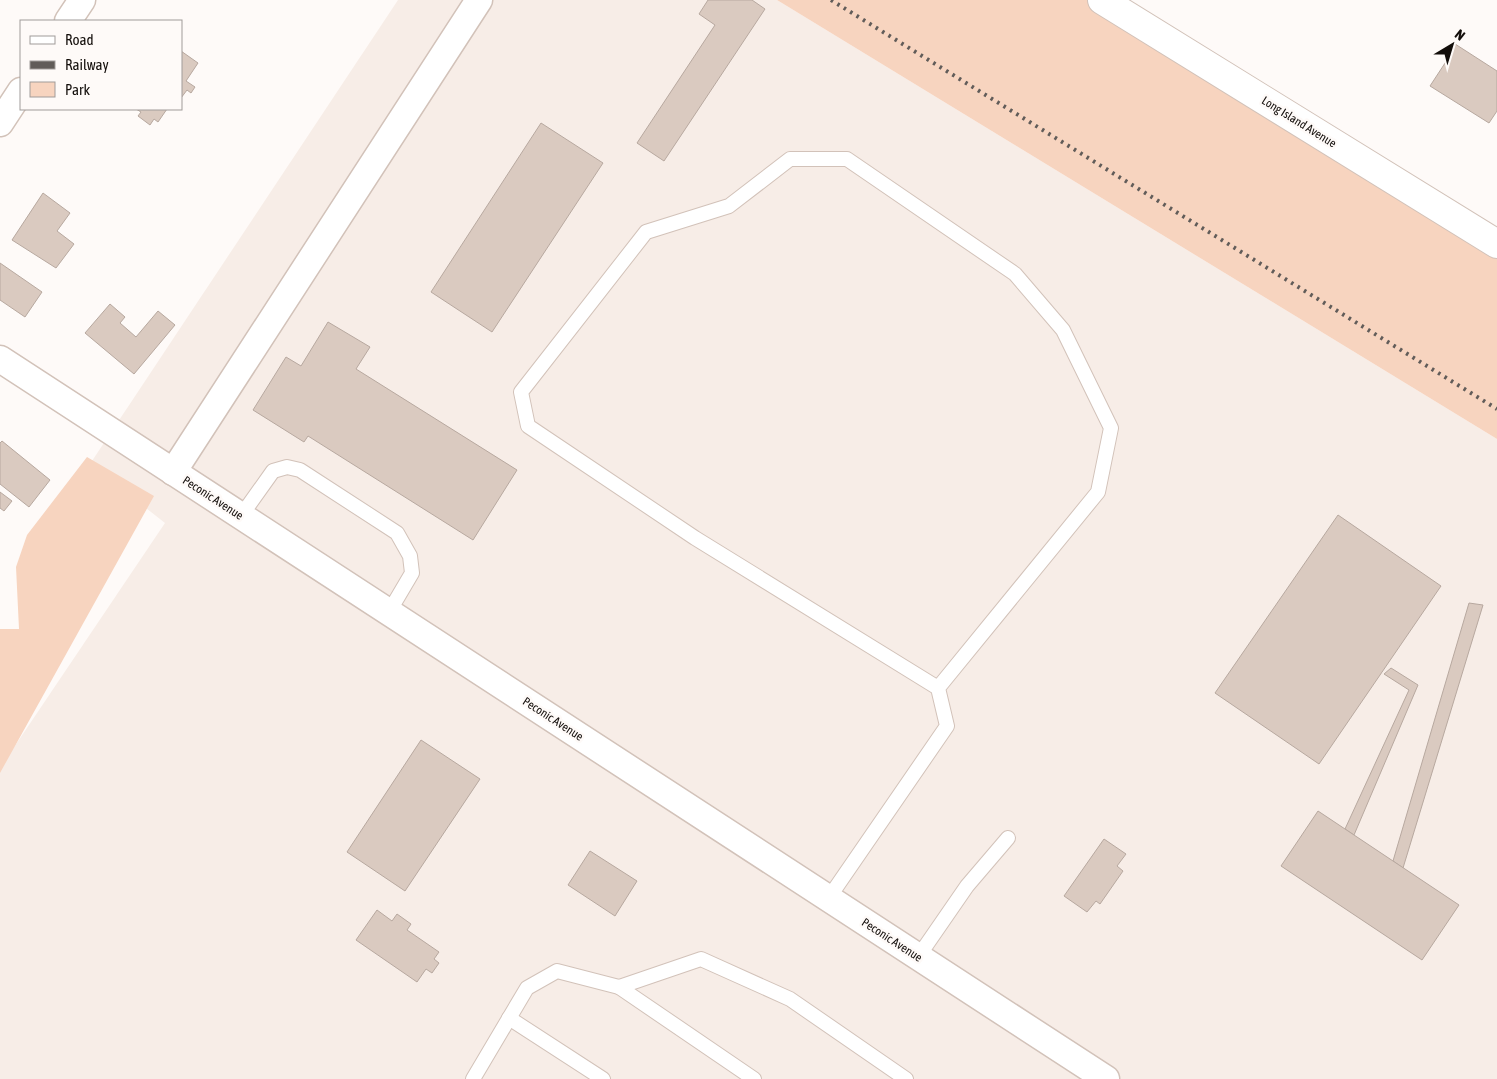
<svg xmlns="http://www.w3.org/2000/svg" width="1497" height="1079" font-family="'Asap Condensed',sans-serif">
<rect width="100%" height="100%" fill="#fefaf8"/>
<!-- built -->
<path fill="#f7ede7" d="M 398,0 L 777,0 L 1497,439 L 1497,1079 L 0,1079 L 0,768 L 165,523 L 90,464 Z"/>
<!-- green -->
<g fill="#f7d4bf">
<path d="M 777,0 L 1102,0 L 1497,244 L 1497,439 Z"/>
<path d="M 87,457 L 154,496 L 0,773 L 0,629 L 19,629 L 16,567 L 27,535 Z"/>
</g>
<!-- building -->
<g fill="#dacac0" stroke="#b7a89f">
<path d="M 708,0 L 752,0 L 765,9 L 664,161 L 637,143 L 715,25 L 699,14 Z"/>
<path d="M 1452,42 L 1497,71 L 1497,111 L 1489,123 L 1430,86 L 1449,57 L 1444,55 Z"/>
<path d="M 181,51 L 198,63 L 186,81 L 195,87 L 191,93 L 187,90 L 181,98 Z"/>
<path d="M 136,109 L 167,109 L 158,122 L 154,119 L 150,125 L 138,116 L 141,112 Z"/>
<path d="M 541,123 L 603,163 L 492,332 L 431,292 Z"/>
<path d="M 43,193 L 70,213 L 57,231 L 74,244 L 56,268 L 12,240 Z"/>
<path d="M 0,263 L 42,292 L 25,317 L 0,300 Z"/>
<path d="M 110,304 L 125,317 L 120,323 L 136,337 L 158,311 L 175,325 L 134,374 L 85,333 Z"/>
<path d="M 328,322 L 370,347 L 356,369 L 517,470 L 473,540 L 308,436 L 304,442 L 253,410 L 286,357 L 301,366 Z"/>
<path d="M 2,441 L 50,480 L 29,507 L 0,484 L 0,443 Z"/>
<path d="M 0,492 L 12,501 L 4,511 L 0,508 Z"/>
<path d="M 1338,515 L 1441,586 L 1319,764 L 1215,693 Z"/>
<path d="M 1469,603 L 1483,605 L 1403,868 L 1393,861 Z"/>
<path d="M 1391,668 L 1418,685 L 1354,835 L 1345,829 L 1409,690 L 1384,674 Z"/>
<path d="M 421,740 L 480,779 L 405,891 L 347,852 Z"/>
<path d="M 1318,811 L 1459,905 L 1422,960 L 1281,866 Z"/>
<path d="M 1104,839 L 1126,854 L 1117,866 L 1123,871 L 1100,904 L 1096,901 L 1087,912 L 1064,896 Z"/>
<path d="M 590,851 L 637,881 L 615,916 L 568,885 Z"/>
<path d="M 377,910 L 392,921 L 397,914 L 411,924 L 407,930 L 439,952 L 434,959 L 439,963 L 432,973 L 426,969 L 417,982 L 356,940 Z"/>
</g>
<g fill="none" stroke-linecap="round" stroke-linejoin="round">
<!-- service casing -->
<g stroke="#d2c2b9" stroke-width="16">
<g id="service">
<path d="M 241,516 L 273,471 L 287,467 L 300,470 L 397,533 L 410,556 L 412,573 L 389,612"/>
<path d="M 828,899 L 947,726 L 938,688 L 695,538 L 528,426 L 521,392 L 646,232 L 729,206 L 790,159 L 847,159 L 1015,274 L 1063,330 L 1111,428 L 1098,492 L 938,688"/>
<path d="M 918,957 L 967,886 L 1008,838"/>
<path d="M 619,987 L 754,1079"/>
<path d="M 509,1018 L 603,1079"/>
<path d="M 473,1079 L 527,988 L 557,971 L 619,987 L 701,959 L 790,999 L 906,1079"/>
</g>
</g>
<!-- minor casing -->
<g stroke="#d2c2b9" stroke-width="29">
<g id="minor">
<path d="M 68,21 L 82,0"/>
<path d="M 0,123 L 21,91"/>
<path d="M 0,359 L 1106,1079"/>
<path d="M 173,472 L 479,0"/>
</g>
</g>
<!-- tertiary casing -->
<g stroke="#d2c2b9" stroke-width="30">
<path id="tertiary" d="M 1102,0 L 1497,244"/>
</g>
<!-- service -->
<use href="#service" stroke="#fff" stroke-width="14"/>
<!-- minor -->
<use href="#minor" stroke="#fff" stroke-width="26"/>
<!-- tertiary -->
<use href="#tertiary" stroke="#fff" stroke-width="28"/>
<!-- rail -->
<path stroke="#615c59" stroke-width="4" stroke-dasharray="2.5 5" stroke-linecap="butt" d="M 831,0 L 1497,409"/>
</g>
<g text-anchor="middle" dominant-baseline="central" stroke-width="5" stroke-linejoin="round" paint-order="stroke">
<!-- street labels -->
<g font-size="12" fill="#120d0a" stroke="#fefaf8">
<text transform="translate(1299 122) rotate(32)">Long Island Avenue</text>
<text transform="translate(213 498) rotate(33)">Peconic Avenue</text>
<text transform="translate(553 719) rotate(33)">Peconic Avenue</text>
<text transform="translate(892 940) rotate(33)">Peconic Avenue</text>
</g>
</g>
<!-- legend -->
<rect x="20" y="20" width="162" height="90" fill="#fefaf8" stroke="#a09b99"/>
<rect x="30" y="36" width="25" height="8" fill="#ffffff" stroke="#a09b99"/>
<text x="65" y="45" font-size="15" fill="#120d0a">Road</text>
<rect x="30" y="61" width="25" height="8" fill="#615c59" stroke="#a09b99"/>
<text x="65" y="70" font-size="15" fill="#120d0a">Railway</text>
<rect x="30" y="82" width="25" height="15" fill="#f7d4bf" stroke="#a09b99"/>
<text x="65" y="95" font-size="15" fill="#120d0a">Park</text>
<!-- north arrow -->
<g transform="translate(1452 45) rotate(38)" stroke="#fefaf8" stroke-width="4" paint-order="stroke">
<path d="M0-4L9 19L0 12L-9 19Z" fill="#120d0a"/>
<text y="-8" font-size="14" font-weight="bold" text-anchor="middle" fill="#120d0a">N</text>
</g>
</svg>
